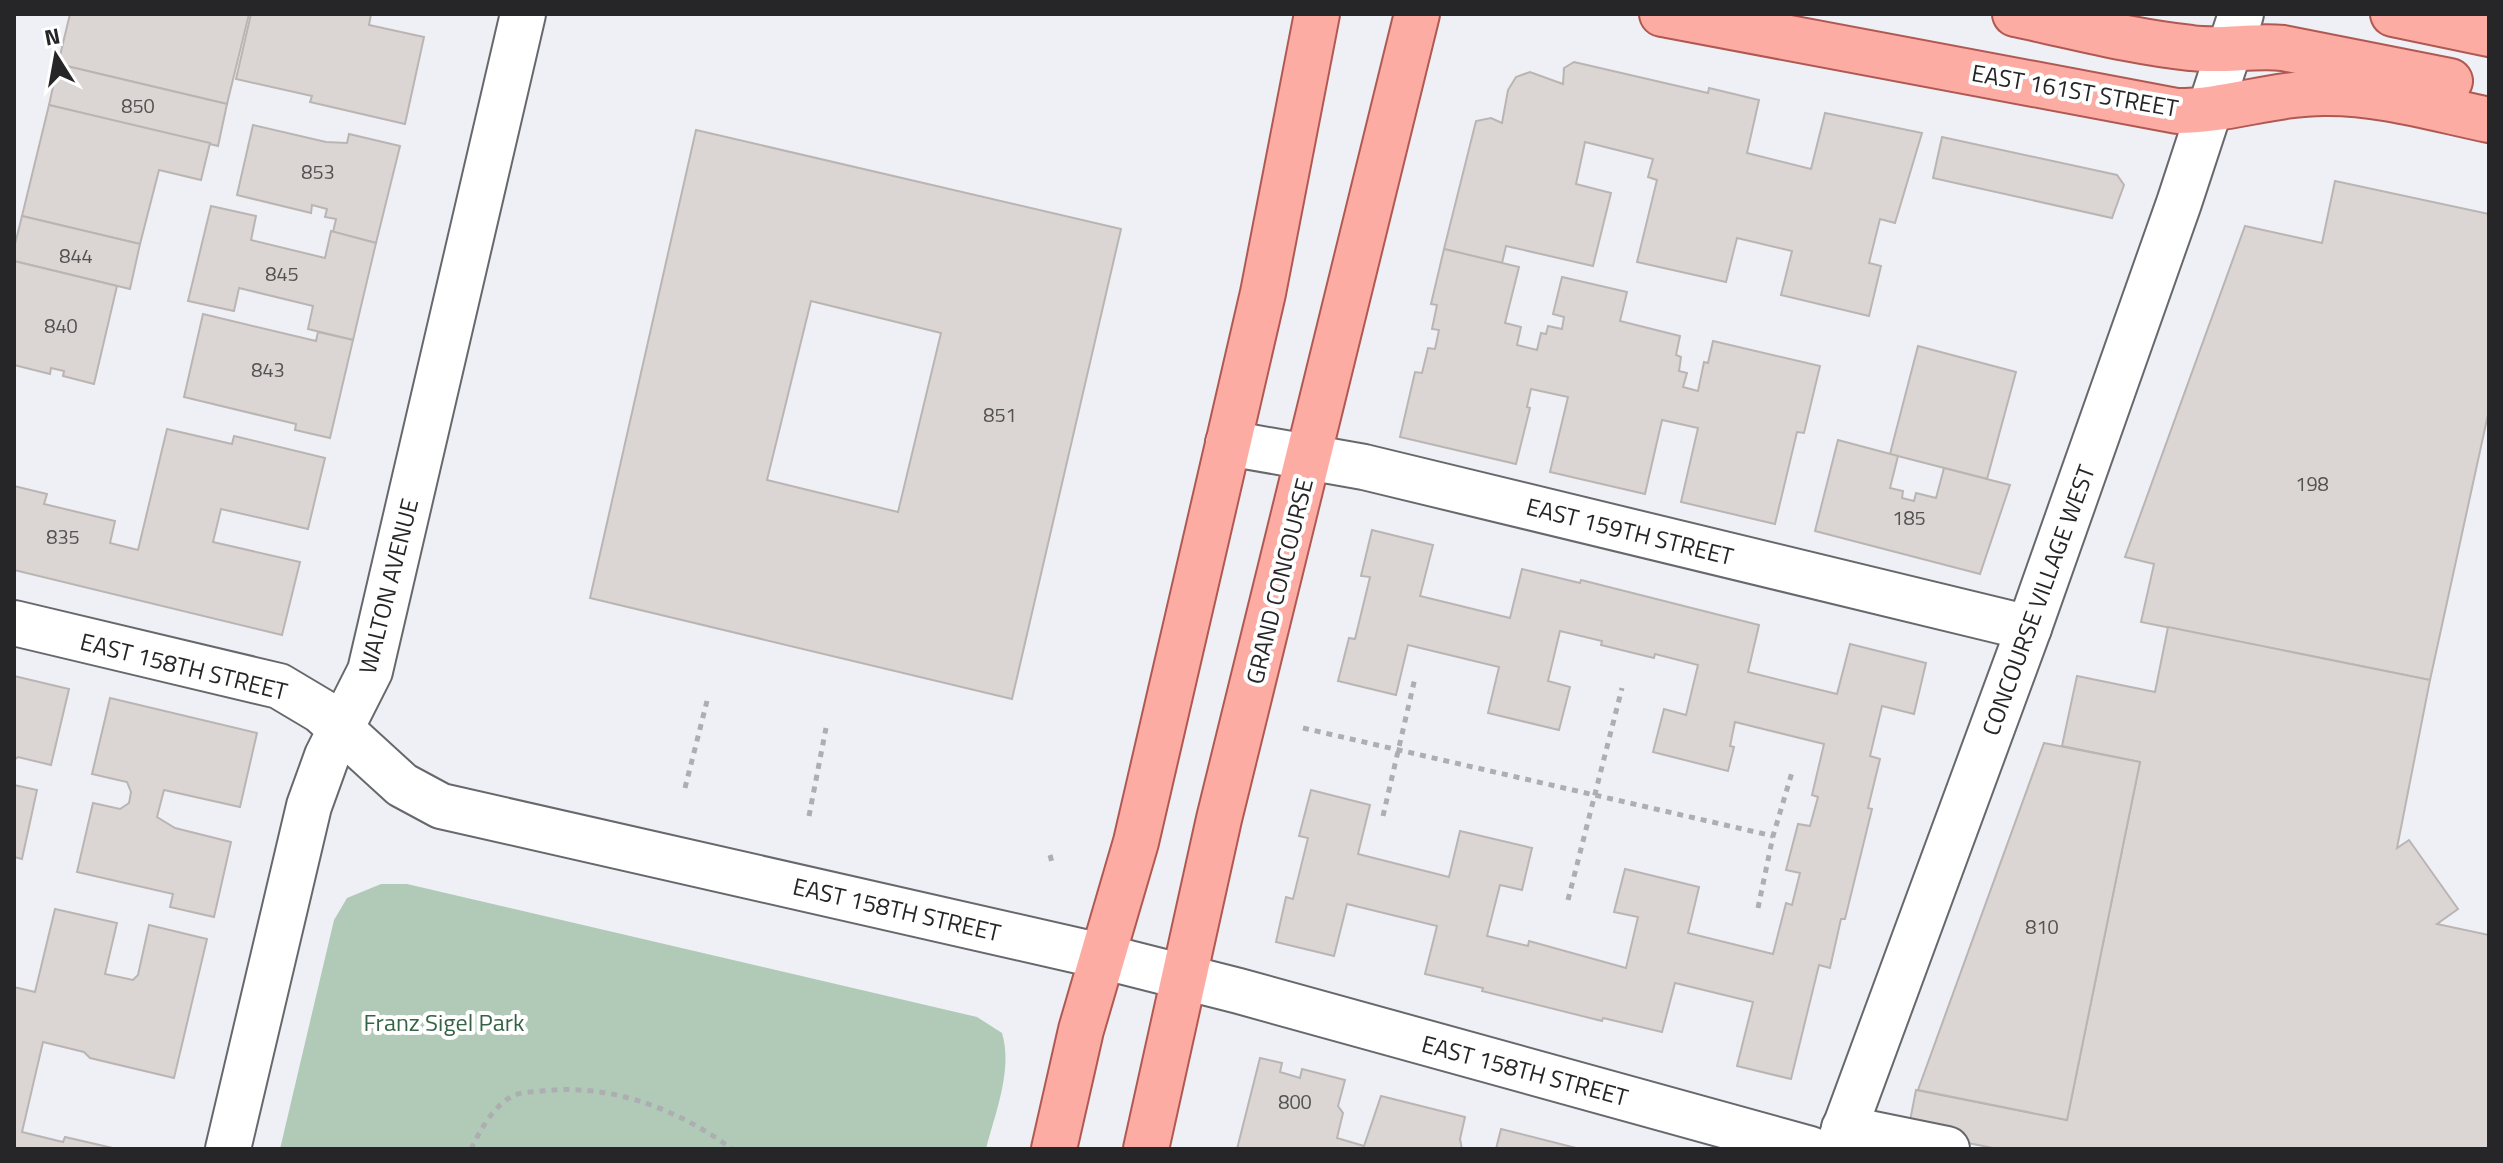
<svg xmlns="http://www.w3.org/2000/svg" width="2503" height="1163" font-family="'Titillium Web',sans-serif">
<rect width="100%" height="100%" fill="#eef0f5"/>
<!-- green -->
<path fill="#b1c9b7" d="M 381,884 L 407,884 L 977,1017 L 1002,1033 C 1013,1070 995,1113 986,1149 L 280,1149 L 334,920 L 347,898 Z"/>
<!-- building -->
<g fill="#dbd6d4" stroke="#bab5b3" stroke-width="2" fill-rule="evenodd">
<path d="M 70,14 L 249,14 L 227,104 L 58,64 Z"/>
<path d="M 251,14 L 371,14 L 369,25 L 424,37 L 405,124 L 310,102 L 312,96 L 236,79 Z"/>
<path d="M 1574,62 L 1708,93 L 1709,88 L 1759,100 L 1747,153 L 1811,169 L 1825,113 L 1922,133 L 1895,223 L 1880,219 L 1869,263 L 1881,266 L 1869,316 L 1781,295 L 1792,251 L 1737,238 L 1726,282 L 1637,262 L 1657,180 L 1648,177 L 1653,159 L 1585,142 L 1576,184 L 1611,193 L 1593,266 L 1506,246 L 1502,263 L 1444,249 L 1476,121 L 1491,118 L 1502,123 L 1508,90 L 1516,77 L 1530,72 L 1563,84 L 1564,68 Z"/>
<path d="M 58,64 L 227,104 L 218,146 L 49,105 Z"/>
<path d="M 49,105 L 210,143 L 201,180 L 159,170 L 140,244 L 22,216 Z"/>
<path d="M 253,125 L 326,142 L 347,143 L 349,134 L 400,146 L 376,243 L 333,232 L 336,219 L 325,217 L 327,209 L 312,205 L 311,213 L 237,195 Z"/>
<path d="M 696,130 L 1121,229 L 1012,699 L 590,598 ZM 811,301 L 941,333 L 898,512 L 767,480 Z"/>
<path d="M 1942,137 L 2117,175 L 2124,185 L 2112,218 L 1933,178 Z"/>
<path d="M 2335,181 L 2489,214 L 2489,410 L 2430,680 L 2141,622 L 2154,564 L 2125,557 L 2245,226 L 2322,243 Z"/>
<path d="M 211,206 L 256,216 L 251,240 L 325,258 L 331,231 L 376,243 L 353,340 L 308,329 L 313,306 L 239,288 L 234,311 L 188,301 Z"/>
<path d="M 22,216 L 140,244 L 130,289 L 14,261 L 14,248 Z"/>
<path d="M 1444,249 L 1519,267 L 1505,323 L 1521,327 L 1517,345 L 1537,350 L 1541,333 L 1546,334 L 1548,326 L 1562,329 L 1564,317 L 1553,314 L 1562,277 L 1627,292 L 1620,321 L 1680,336 L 1676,355 L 1681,357 L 1679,371 L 1687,373 L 1683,387 L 1698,391 L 1704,362 L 1708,363 L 1713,341 L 1820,366 L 1804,433 L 1797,432 L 1775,524 L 1681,502 L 1698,428 L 1662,420 L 1645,494 L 1550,472 L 1568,397 L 1531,389 L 1527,407 L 1530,408 L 1516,464 L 1400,437 L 1415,372 L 1422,373 L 1428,348 L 1435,349 L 1439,330 L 1432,329 L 1437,305 L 1431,304 Z"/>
<path d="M 14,261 L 117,286 L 94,384 L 63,376 L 64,371 L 51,368 L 50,374 L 14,365 Z"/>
<path d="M 203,314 L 316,341 L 318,332 L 353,340 L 330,438 L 295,430 L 296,424 L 184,397 Z"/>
<path d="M 1918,346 L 2016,372 L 1987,479 L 1890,454 Z"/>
<path d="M 167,429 L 232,444 L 234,436 L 325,458 L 308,529 L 221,509 L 213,542 L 300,562 L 282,635 L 14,570 L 14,486 L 47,494 L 44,504 L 115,521 L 110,543 L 138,550 Z"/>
<path d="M 1838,440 L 1898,456 L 1890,488 L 1903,491 L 1902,498 L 1914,501 L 1916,493 L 1936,498 L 1944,468 L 2010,485 L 1980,574 L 1815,531 Z"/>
<path d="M 1372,530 L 1433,545 L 1420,596 L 1510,618 L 1522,569 L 1580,583 L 1581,580 L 1759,625 L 1748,672 L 1837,694 L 1850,644 L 1926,663 L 1914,714 L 1882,706 L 1870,756 L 1880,759 L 1868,808 L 1872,809 L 1845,919 L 1841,919 L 1830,968 L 1819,965 L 1791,1079 L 1737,1066 L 1753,1002 L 1675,983 L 1662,1032 L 1603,1018 L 1602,1021 L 1482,991 L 1483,988 L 1425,974 L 1437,926 L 1347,904 L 1334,956 L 1276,942 L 1286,897 L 1293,899 L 1308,838 L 1299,836 L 1311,790 L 1370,805 L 1358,854 L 1449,877 L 1460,831 L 1532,848 L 1522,890 L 1500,885 L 1487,936 L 1528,946 L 1529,941 L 1626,968 L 1638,917 L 1614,912 L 1625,869 L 1699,887 L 1688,933 L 1773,954 L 1786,903 L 1792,905 L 1800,873 L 1786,870 L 1798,824 L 1810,826 L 1818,797 L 1812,795 L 1824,744 L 1735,722 L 1730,746 L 1734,747 L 1728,771 L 1653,752 L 1664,709 L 1686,715 L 1698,665 L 1655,654 L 1654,658 L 1601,645 L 1602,641 L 1560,631 L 1548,681 L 1570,687 L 1559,730 L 1488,713 L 1499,667 L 1408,645 L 1396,695 L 1338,681 L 1349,638 L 1355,639 L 1370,577 L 1361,576 Z"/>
<path d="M 2168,627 L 2430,680 L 2397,848 L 2409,840 L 2458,909 L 2437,924 L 2489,935 L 2489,1149 L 1998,1149 L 1908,1131 L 1916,1090 L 2067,1120 L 2140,762 L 2062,746 L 2077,676 L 2155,692 Z"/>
<path d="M 14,676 L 69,689 L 51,765 L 18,757 L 14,760 Z"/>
<path d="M 110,698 L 257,733 L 240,807 L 164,790 L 157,817 L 175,828 L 231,842 L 214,917 L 170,907 L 173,894 L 77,872 L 93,803 L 120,809 L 129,803 L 131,792 L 127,782 L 92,774 Z"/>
<path d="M 2044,743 L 2140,762 L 2067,1120 L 1918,1090 Z"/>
<path d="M 14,785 L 37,790 L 22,859 L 14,857 Z"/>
<path d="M 55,909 L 117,923 L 105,974 L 133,980 L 138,975 L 149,925 L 207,939 L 174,1078 L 90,1058 L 84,1052 L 43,1042 L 22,1132 L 63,1142 L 65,1137 L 117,1149 L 14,1149 L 14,987 L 35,992 Z"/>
<path d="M 1260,1058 L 1282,1063 L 1280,1072 L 1300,1078 L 1302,1069 L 1345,1080 L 1338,1106 L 1343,1113 L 1337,1138 L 1364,1146 L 1381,1096 L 1465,1117 L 1460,1139 L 1462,1149 L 1237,1149 Z"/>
<path d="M 1501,1129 L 1580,1149 L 1496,1149 Z"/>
</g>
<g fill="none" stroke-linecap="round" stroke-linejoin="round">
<!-- minor casing -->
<g stroke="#67686c" stroke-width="48">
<g id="minor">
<path d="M 1228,443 L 1364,467 L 2029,628"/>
<path d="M 14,623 L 279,686 L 321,711 L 402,785 L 441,806 L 1101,956 L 1239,991 L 1810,1149"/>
<path d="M 1844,1128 L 1947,1149"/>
<path d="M 228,1149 L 309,806 L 327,756 L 370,671 L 523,14"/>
<path d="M 1837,1149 L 2029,628 L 2179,203 L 2241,14"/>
</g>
</g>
<!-- major casing -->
<g stroke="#b05952" stroke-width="48">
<g id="major">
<path d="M 1662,14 L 2177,111 C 2227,111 2274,93 2324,93 C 2379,92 2436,109 2489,120"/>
<path d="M 2015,14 C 2073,26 2132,42 2191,48 C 2221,52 2252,45 2283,48 L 2450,81"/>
<path d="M 2393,14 L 2489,34"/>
<path d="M 1054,1149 L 1081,1030 L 1136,842 L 1263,293 L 1317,14"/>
<path d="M 1146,1149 L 1219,819 L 1417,14"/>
</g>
</g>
<!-- path -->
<g stroke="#adaeb2" stroke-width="5" stroke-dasharray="6 6" stroke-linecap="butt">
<path d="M 1303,728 L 1773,836"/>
<path d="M 685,788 L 707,701"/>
<path d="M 809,816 L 826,728"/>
<path d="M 1383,816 L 1415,678"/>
<path d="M 1050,855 L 1053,866"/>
<path d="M 1568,900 L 1622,688"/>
<path d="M 1758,908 L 1773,836 L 1793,769"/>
<path d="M 471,1149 C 481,1129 492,1108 512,1096 C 520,1092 533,1092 542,1091 C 610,1083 678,1109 732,1149"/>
</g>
<!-- minor -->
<use href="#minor" stroke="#fff" stroke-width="44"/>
<!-- major -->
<use href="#major" stroke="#fdaca4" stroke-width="44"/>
</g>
<g text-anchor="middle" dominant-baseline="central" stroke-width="8" stroke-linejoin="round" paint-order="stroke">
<!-- number labels -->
<g font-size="20" fill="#535253">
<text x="138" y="105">850</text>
<text x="318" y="171">853</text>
<text x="76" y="255">844</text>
<text x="282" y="273">845</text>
<text x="61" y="325">840</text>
<text x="268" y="369">843</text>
<text x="1000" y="414">851</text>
<text x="2312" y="483">198</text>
<text x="1909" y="517">185</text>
<text x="63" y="536">835</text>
<text x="2042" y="926">810</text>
<text x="1295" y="1101">800</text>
</g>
<!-- street labels -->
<g font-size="24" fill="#262628" stroke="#fff">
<text transform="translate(2075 90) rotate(10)">EAST 161ST STREET</text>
<text transform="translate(1630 531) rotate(14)">EAST 159TH STREET</text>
<text transform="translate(1279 581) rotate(-76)">GRAND CONCOURSE</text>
<text transform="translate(388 586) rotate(-76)">WALTON AVENUE</text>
<text transform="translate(2038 600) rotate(-70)">CONCOURSE VILLAGE WEST</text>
<text transform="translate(184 666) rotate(14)">EAST 158TH STREET</text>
<text transform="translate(897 909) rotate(13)">EAST 158TH STREET</text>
<text transform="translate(1525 1070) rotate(15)">EAST 158TH STREET</text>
</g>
<!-- park labels -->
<g font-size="24" fill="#356445" stroke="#fff">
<text x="444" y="1022">Franz Sigel Park</text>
</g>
</g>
<!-- border -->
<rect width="2503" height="1163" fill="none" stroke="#262628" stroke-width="32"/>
<!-- north arrow -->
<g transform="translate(56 56) rotate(349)" stroke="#ffffff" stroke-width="6" paint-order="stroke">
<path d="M0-6L14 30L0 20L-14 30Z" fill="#262628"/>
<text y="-12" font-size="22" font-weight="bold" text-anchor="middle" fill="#262628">N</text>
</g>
</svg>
